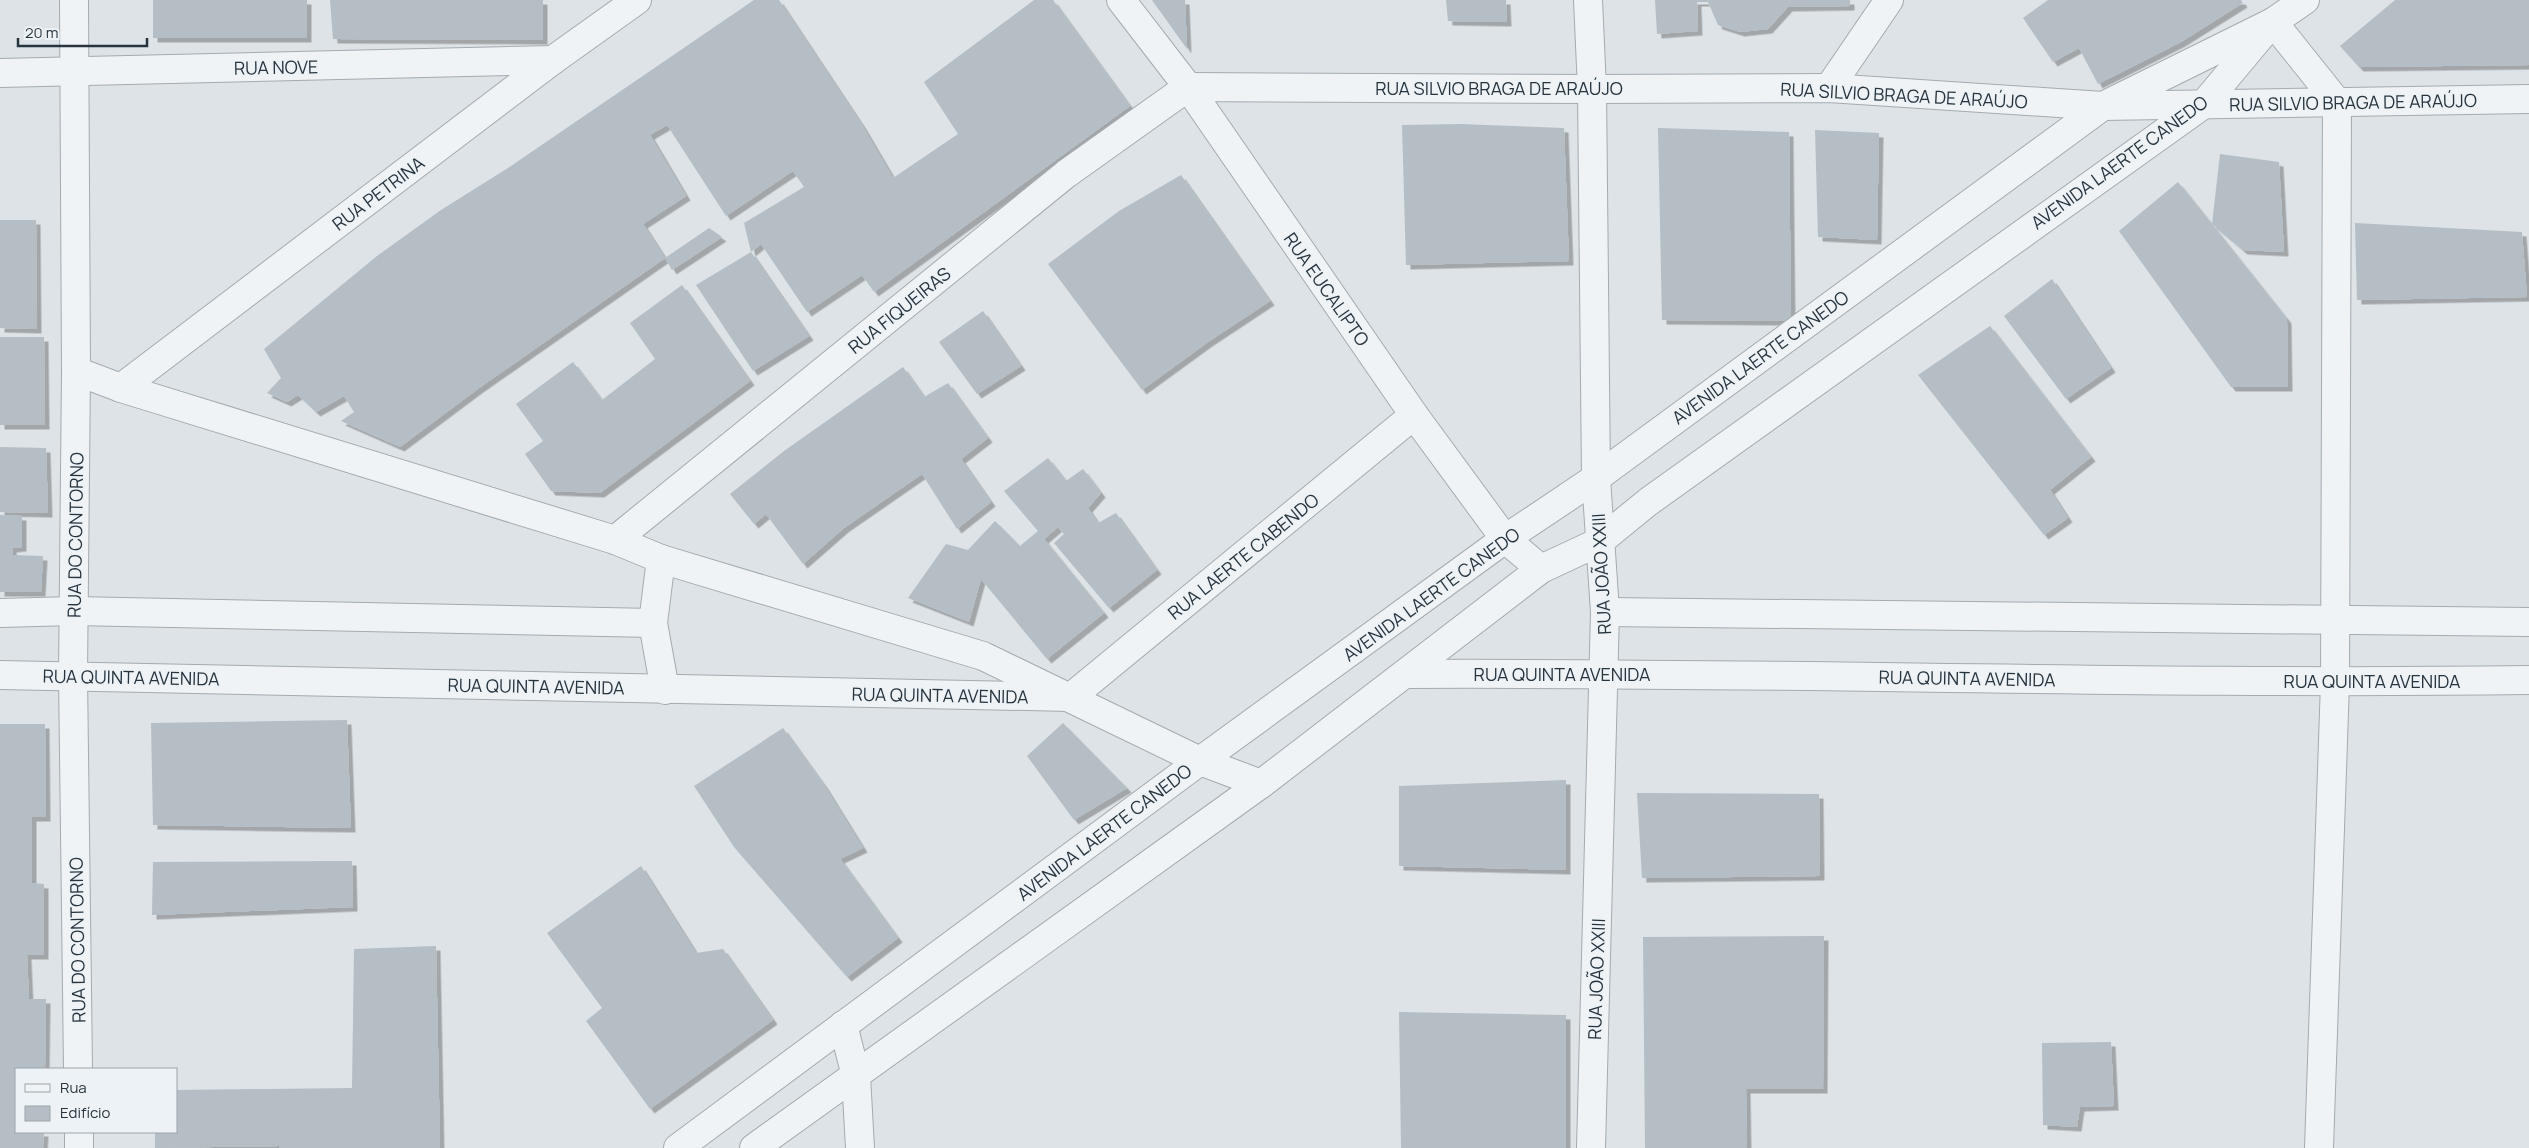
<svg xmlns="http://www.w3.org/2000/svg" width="2529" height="1148" font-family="Manrope,sans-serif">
<defs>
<filter id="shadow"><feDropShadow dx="4.5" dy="4.5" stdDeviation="0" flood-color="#0004"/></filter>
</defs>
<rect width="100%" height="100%" fill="#dde3e7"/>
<!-- building -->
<g fill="#b4bec4" filter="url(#shadow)">
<rect x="153" y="0" width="154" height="38"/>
<path d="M 330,0 L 543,0 L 543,40 L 333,39 Z"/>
<path d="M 754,0 L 779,0 L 862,125 L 893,178 L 958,134 L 924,82 L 1034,0 L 1053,0 L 1130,106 L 874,292 L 862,275 L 807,312 L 761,244 L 751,252 L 744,223 L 804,187 L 793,171 L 726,216 L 667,125 L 650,135 L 686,196 L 643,224 L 665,258 L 479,388 L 400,447 L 341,421 L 354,412 L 344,396 L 316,412 L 298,395 L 287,402 L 267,393 L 281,378 L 264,349 L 377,256 L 441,210 L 508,168 Z"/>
<path d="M 1152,0 L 1185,0 L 1187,49 Z"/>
<path d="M 1446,0 L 1506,0 L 1507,22 L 1448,21 Z"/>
<path d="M 1655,0 L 1850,0 L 1850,6 L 1788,7 L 1768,29 L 1740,32 L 1718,25 L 1708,2 L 1697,2 L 1698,31 L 1657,34 Z"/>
<path d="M 2048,0 L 2241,0 L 2243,3 L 2181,42 L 2098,84 L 2079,48 L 2053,62 L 2023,18 Z"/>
<path d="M 2395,0 L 2529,0 L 2529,65 L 2359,67 L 2340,46 Z"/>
<path d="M 1460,124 L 1564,128 L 1569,261 L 1406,265 L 1402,125 Z"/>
<path d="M 1658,128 L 1789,132 L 1791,321 L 1662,320 Z"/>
<path d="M 1815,130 L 1879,133 L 1877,240 L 1818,237 Z"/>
<path d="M 2220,154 L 2279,162 L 2284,252 L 2243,250 L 2212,224 Z"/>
<path d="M 1181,175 L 1270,301 L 1208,342 L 1142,390 L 1048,264 L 1119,211 Z"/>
<path d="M 2178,182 L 2287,319 L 2288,387 L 2231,387 L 2119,231 Z"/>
<path d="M 0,220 L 36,220 L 37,329 L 0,328 Z"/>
<path d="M 2355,223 L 2522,232 L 2527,297 L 2357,300 Z"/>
<path d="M 709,228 L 722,237 L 672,270 L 665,258 Z"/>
<path d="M 751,252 L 809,336 L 753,371 L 696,285 Z"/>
<path d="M 2052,279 L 2111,368 L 2066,399 L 2004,316 Z"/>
<path d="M 682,285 L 750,381 L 600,493 L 551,491 L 525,454 L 543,441 L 516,404 L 573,362 L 602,400 L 655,359 L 630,323 Z"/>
<path d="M 983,311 L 1021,366 L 977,394 L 939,342 Z"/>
<path d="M 1990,326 L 2091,457 L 2050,490 L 2068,518 L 2044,535 L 1918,375 Z"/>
<path d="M 0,337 L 44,337 L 45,425 L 0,425 Z"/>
<path d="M 903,367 L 924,397 L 948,383 L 988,438 L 961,459 L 991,502 L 957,529 L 922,474 L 844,528 L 803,564 L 766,514 L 754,524 L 730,494 L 784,451 Z"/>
<path d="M 0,447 L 46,448 L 48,513 L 0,512 Z"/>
<path d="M 1048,458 L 1066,481 L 1083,469 L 1101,493 L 1088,508 L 1098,523 L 1116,513 L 1157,570 L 1109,608 L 1054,543 L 1064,534 L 1058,527 L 1044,539 L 1104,613 L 1047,659 L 981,579 L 969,622 L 908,598 L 946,544 L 968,550 L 995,521 L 1020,546 L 1038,531 L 1004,491 Z"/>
<path d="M 0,515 L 22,516 L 22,547 L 12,548 L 13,555 L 43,556 L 41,592 L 0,592 Z"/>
<path d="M 347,720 L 351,828 L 153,825 L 151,723 Z"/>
<path d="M 1063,723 L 1127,788 L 1074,820 L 1027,756 Z"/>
<path d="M 0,724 L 45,724 L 46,817 L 32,817 L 32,883 L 44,884 L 44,955 L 27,955 L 29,999 L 46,999 L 45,1069 L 16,1069 L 16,1132 L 44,1132 L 43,1148 L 0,1148 Z"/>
<path d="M 783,728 L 824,785 L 863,848 L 840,859 L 898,938 L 847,977 L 734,847 L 694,786 Z"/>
<path d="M 1566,780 L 1566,870 L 1399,866 L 1399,786 Z"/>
<path d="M 1637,793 L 1819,794 L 1820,876 L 1642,878 Z"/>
<path d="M 352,861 L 353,907 L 152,915 L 153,862 Z"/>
<path d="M 641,866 L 696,953 L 723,949 L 773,1020 L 650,1109 L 586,1021 L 602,1008 L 547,933 Z"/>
<path d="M 1824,936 L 1823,1089 L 1746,1089 L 1747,1148 L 1645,1148 L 1643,937 Z"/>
<path d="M 436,946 L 440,1148 L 279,1148 L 279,1146 L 155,1148 L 155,1132 L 176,1132 L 176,1090 L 352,1088 L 354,949 Z"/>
<path d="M 1399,1012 L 1566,1015 L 1566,1148 L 1401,1148 Z"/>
<path d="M 2111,1042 L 2114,1106 L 2080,1107 L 2077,1127 L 2043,1125 L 2042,1043 Z"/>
</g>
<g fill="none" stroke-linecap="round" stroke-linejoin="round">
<!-- minor casing -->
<g stroke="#a3abb1" stroke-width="30">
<g id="minor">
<path d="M 74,0 L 76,371 L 73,675 L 78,1069"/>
<path d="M 1121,0 L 1188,87 L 1414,415 L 1505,539 L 1541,569"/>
<path d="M 1588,0 L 1592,89 L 1596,478 L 1605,612 L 1591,1148"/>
<path d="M 2273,22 L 2337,102 L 2335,683 L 2319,1148"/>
<path d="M 0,73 L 553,60"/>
<path d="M 1829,88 L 1889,0"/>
<path d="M 76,371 L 121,388 L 615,540 L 661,559 L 983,656 L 1200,761 L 1261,784"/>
<path d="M 121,388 L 553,60 L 637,0"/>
<path d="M 615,540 L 1066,174 L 1188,87 L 1592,89 L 1829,88 L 2103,106 L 2529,99"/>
<path d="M 661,559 L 653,623 L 665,690"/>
<path d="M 1605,612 L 2529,622"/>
<path d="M 0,613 L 74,611 L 653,623"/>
<path d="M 1405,674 C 1780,672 2154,685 2529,680"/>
<path d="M 0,675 L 1071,697 L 1414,415"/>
<path d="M 843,1025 L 856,1076 L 860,1148"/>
<path d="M 79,1132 L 79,1148"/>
</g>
</g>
<!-- tertiary casing -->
<g stroke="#a3abb1" stroke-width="30">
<g id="tertiary">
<path d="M 678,1148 L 1200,761 L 1505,539 L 1596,478 L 2103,106 L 2273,22 L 2305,0"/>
<path d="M 754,1148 L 1261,784 L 1541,569 L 1599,542 L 1648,502 L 2204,104 L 2265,31"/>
</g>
</g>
<!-- minor -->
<use href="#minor" stroke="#f0f3f5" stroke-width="28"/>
<!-- tertiary -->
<use href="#tertiary" stroke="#f0f3f5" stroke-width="28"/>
</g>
<g text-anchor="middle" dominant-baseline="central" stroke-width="4" stroke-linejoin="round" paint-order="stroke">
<!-- street labels -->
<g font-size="18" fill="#27343e" stroke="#ecf2f5">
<text transform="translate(276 67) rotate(-1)">RUA NOVE</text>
<text x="1499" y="88">RUA SILVIO BRAGA DE ARAÚJO</text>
<text transform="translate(1904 95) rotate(3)">RUA SILVIO BRAGA DE ARAÚJO</text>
<text transform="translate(2353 102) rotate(-1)">RUA SILVIO BRAGA DE ARAÚJO</text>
<text transform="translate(2119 162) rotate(-36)">AVENIDA LAERTE CANEDO</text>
<text transform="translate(378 193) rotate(-37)">RUA PETRINA</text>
<text transform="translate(1327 289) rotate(55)">RUA EUCALIPTO</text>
<text transform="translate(899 310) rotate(-39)">RUA FIQUEIRAS</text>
<text transform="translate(1760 357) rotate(-36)">AVENIDA LAERTE CANEDO</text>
<text transform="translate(75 535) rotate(-89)">RUA DO CONTORNO</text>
<text transform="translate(1243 556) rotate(-39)">RUA LAERTE CABENDO</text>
<text transform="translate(1601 574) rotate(-93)">RUA JOÃO XXIII</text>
<text transform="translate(1431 594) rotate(-36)">AVENIDA LAERTE CANEDO</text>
<text x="1562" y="674">RUA QUINTA AVENIDA</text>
<text transform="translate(131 677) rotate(1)">RUA QUINTA AVENIDA</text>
<text transform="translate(1967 678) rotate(1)">RUA QUINTA AVENIDA</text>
<text x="2372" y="681">RUA QUINTA AVENIDA</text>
<text transform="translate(536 686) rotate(1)">RUA QUINTA AVENIDA</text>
<text transform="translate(940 695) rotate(1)">RUA QUINTA AVENIDA</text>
<text transform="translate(1104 832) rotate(-37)">AVENIDA LAERTE CANEDO</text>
<text transform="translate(77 940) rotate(-91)">RUA DO CONTORNO</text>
<text transform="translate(1596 979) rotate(-88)">RUA JOÃO XXIII</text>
</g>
</g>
<!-- legend -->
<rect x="15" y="1068" width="162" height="65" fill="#ecf2f5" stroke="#9da6ac"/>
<rect x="25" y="1084" width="25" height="8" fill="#f0f3f5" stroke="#9da6ac"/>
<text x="60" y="1093" font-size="15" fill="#27343e">Rua</text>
<rect x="25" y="1106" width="25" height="15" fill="#b4bec4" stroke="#9da6ac"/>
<text x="60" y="1118" font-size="15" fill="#27343e">Edifício</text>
<!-- scale -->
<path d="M18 38v8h129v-8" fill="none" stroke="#27343e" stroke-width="2.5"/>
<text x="25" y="38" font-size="15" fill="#27343e" stroke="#ecf2f5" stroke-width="4" paint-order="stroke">20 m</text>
</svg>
